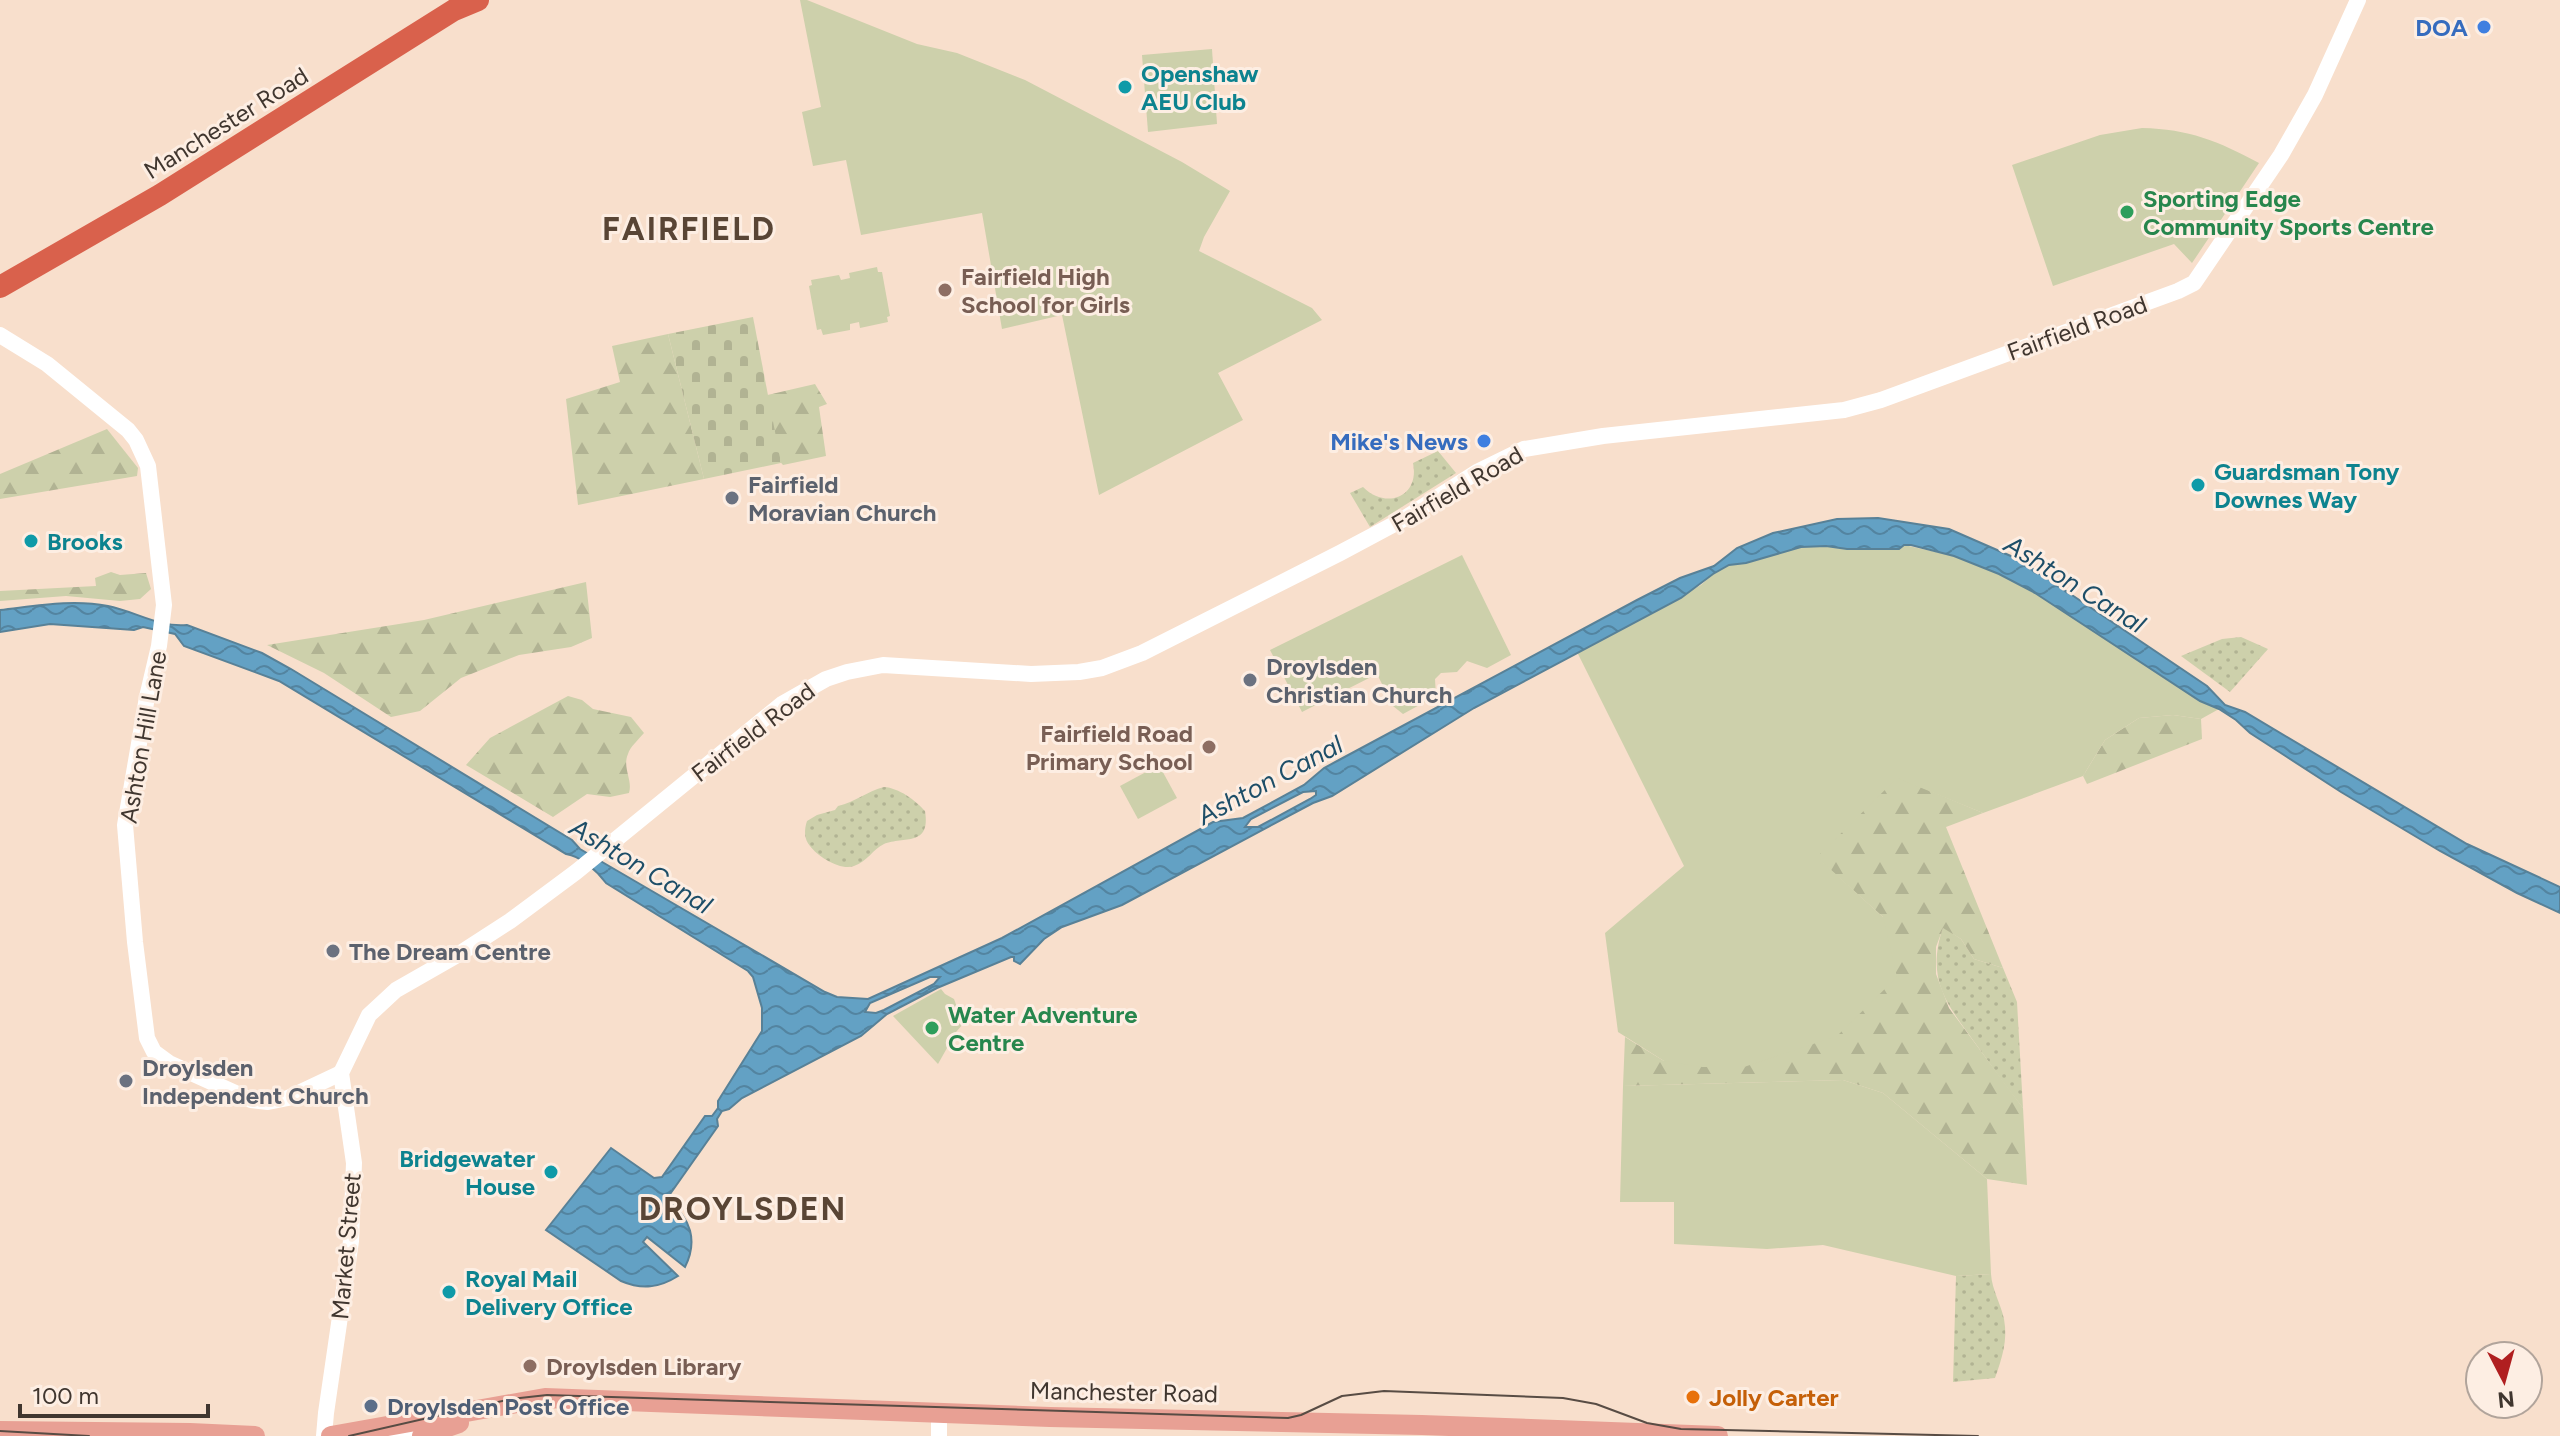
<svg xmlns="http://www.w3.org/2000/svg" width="2560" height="1436" font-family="Figtree,sans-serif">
<defs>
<pattern id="grass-dots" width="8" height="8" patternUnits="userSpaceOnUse" patternTransform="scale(2)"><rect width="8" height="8" fill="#cdd0ab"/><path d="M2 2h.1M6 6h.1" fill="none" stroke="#b1b393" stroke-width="1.8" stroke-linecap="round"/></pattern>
<pattern id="forest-firs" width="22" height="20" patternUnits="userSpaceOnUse" patternTransform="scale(2)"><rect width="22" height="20" fill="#cdd0ab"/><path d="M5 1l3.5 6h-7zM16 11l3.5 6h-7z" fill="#b1b393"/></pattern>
<pattern id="cemetery-stones" width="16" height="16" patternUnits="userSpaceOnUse" patternTransform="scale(2)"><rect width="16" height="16" fill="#cdd0ab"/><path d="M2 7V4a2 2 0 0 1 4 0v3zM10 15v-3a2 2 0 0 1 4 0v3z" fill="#b1b393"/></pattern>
<pattern id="water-waves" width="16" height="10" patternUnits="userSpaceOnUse" patternTransform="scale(2)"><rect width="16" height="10" fill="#63a1c4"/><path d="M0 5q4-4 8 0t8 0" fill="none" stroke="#5384a0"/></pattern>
</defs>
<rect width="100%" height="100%" fill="#f8dfcc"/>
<!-- grass -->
<g fill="url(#grass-dots)">
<path d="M 1438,451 L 1456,473 L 1370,527 L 1350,493 L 1363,487 C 1386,510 1420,497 1413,463 Z"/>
<path d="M 2241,637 L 2268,649 L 2230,692 L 2181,656 L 2222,639 Z"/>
<path d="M 884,787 C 899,788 915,800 925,811 C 931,847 904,836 884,844 C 873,849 867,862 854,866 C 841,871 818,857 810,846 C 804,839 804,830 807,821 L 817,815 L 835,810 L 838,806 C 855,802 868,791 884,787 Z"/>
<path d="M 1943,927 L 1961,939 L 1974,959 L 2003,968 L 2017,1002 L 2023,1108 C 2007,1088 1993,1068 1978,1047 C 1948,1005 1925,982 1943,927 Z"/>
<path d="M 1991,1274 C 1992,1290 2001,1304 2004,1319 C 2008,1341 2002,1358 1995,1378 L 1953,1382 L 1956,1276 Z"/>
</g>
<!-- forest -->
<g fill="url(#forest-firs)">
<path d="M 668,334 L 704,479 L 578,505 L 566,399 L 620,382 L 612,346 Z"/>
<path d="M 815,384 L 827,404 L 819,407 L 826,456 L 783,465 L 762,441 L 746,400 Z"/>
<path d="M 107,429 L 138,468 L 137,476 L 0,499 L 0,474 Z"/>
<path d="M 111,572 L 120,575 L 146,573 L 151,589 L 140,599 L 120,601 L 66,596 L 0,601 L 0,591 L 96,586 L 95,578 Z"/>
<path d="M 586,582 L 592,638 L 571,647 L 519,655 L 461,678 L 420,711 L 391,717 L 324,673 L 267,645 L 424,620 Z"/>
<path d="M 568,696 L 582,700 L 593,709 L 631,717 L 644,733 C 639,739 630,747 628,754 C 622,768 633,780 629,793 L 610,797 L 587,794 L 553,817 L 466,765 L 490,738 Z"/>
<path d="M 2173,715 L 2201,719 L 2202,739 L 2087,784 L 2083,776 L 2105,740 L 2139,718 Z"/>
<path d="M 1897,777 L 1983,813 L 1946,827 L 2003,968 L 1974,959 L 1961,939 L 1943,928 L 1936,947 L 1936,974 L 1949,1008 L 2023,1108 L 2027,1185 L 1987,1179 L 1883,1093 L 1843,1080 L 1623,1086 L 1625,1037 L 1664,1061 L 1883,917 L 1816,857 Z"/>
</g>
<!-- cemetery -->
<path fill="url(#cemetery-stones)" d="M 753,317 L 781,463 L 704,479 L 668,334 Z"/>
<!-- green -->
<g fill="#cdd0ab">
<path d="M 800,0 L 807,0 L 917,44 L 957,53 L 1025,80 L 1182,162 L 1230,191 L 1204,237 L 1199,251 L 1312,308 L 1322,320 L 1218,373 L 1243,420 L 1099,495 L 1062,315 L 1002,329 L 982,213 L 861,235 L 846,160 L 813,166 L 802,112 L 821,107 Z"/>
<path d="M 1212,49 L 1217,124 L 1148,132 L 1142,55 Z"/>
<path d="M 2142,128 C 2189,129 2218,141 2259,163 L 2192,263 L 2174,244 L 2053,286 L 2012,165 L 2100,135 Z"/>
<path d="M 877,267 L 878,272 L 882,272 L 890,316 L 887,317 L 888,322 L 860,328 L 859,322 L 850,324 L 850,330 L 823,335 L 821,329 L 817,330 L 809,286 L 812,285 L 811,280 L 839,275 L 841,280 L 850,278 L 849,273 Z"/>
<path d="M 1904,545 L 1954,556 L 1999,574 L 2035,593 L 2200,701 L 2219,709 L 2201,719 L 2173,715 L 2139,718 L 2105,740 L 2083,776 L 1983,813 L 1897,778 L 1817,857 L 1883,917 L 1897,977 L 1837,1036 L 1744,1067 L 1702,1067 L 1664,1061 L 1618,1032 L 1605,933 L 1684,866 L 1577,652 L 1701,585 L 1713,574 L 1729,565 L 1746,563 L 1801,547 L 1826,546 L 1847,549 L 1899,549 Z"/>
<path d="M 1462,555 L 1511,655 L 1487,668 L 1467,661 L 1457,672 L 1441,673 L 1435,679 L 1436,696 L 1403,714 L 1393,706 L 1377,674 L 1302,712 L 1270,650 Z"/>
<path d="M 1159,765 L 1177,798 L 1138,819 L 1120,786 Z"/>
<path d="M 941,989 L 945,994 L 954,999 L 963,1024 L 956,1032 L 938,1064 L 893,1016 Z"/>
<path d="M 1843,1080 L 1883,1093 L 1987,1179 L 1991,1274 L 1956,1276 L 1823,1245 L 1767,1249 L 1674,1244 L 1674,1202 L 1620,1202 L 1623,1086 Z"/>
</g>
<!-- water -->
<path fill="url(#water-waves)" stroke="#588197" stroke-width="2" fill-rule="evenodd" d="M 1878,518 L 1949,529 L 2020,560 L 2207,686 L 2225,705 L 2245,712 L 2467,844 L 2560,887 L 2560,913 L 2517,893 L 2440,851 L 2341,792 L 2250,733 L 2236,720 L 2219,709 L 2200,701 L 2035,593 L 1999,574 L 1954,556 L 1911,545 L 1904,545 L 1899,549 L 1847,549 L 1826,546 L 1801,547 L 1746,563 L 1729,565 L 1713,574 L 1681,598 L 1474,708 L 1332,796 L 1313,803 L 1122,905 L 1062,927 L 1044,939 L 1020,964 L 1014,961 L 1014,957 L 1011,957 L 937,988 L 887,1014 L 861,1036 L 742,1098 L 729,1109 L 722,1111 L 717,1119 L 718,1126 L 668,1197 L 668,1201 C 691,1218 698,1241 685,1267 L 647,1237 L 643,1242 L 678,1276 C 659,1288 642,1290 621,1281 L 546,1230 L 611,1148 L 654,1178 L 662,1177 L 705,1116 L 712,1116 L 718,1108 L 718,1101 L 762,1031 L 762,1008 L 753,977 L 748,971 L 606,883 C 597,871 581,856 566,854 L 279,681 L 184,646 L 175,634 L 143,627 L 134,630 L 50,624 L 0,632 L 0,610 C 36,606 72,599 108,606 C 134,611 160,628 187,625 L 262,653 L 291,669 L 572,840 L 580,849 L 609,866 L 825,992 L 837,997 L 868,999 L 1002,938 L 1213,822 L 1243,818 L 1304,785 L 1324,768 L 1339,760 L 1637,600 L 1680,578 L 1714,566 L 1737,548 L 1773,533 L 1837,519 ZM 1316,791 L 1316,795 L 1310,799 L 1258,827 L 1245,827 L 1251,819 L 1303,792 ZM 930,977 L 940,977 L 934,984 L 884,1010 L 876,1013 L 865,1012 L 870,1003 Z"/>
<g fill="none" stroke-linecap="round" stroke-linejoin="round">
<!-- minor -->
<g stroke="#fff" stroke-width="16">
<path d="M 0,335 L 47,364 L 128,430 L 136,440 L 148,466 L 164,605 L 159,646 L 147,697 L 125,825 L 135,942 L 147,1038 L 154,1052 L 169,1063 L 251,1100 L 268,1102 L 288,1098 L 341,1073"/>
<path d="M 939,1412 L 939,1436"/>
<path d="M 324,1436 L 326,1413 L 351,1241 L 354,1163 L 341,1073 L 369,1015 L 396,990 L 459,954 L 510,921 L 576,872 L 782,704 L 826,679 L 847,672 L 883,665 L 1031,674 L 1079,672 L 1102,668 L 1142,653 L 1340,553 L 1402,520 L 1477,472 L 1524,449 L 1603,436 L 1844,410 L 1881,400 L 2178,291 L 2194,283 L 2281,155 L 2315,95 L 2358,0"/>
<path d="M 394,1436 L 421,1428"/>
</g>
<!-- major -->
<g stroke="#e8a094" stroke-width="20">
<path d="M 0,1431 L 190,1433 L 255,1436"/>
<path d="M 331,1436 L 545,1398 L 1050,1417 L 1422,1425 L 1718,1436"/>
<path d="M 422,1436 L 459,1423"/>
</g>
<!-- highway -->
<path stroke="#d9614c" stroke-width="22" d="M 0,287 L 160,195 L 454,10 L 478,0"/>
<!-- tram -->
<g stroke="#584c44" stroke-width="2">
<path d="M 0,1431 L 89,1436"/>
<path d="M 349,1436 L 511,1399 L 547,1395 L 1288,1418 L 1301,1415 L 1342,1396 L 1384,1391 L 1563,1398 L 1596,1404 L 1647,1423 L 1681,1429 L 1978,1436"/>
</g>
</g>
<!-- markers -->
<g fill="#3f7fe0" stroke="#fdeee3" stroke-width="3">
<circle cx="2484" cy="27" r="8"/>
<circle cx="1484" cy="441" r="8"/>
</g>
<g fill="#0f9aa8" stroke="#fdeee3" stroke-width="3">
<circle cx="1125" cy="87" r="8"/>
<circle cx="2198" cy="485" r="8"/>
<circle cx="31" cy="541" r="8"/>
<circle cx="551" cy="1172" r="8"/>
<circle cx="449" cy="1292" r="8"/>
</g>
<g fill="#2e9e5b" stroke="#fdeee3" stroke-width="3">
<circle cx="2127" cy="212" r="8"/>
<circle cx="932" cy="1028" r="8"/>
</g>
<g fill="#8d6e63" stroke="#fdeee3" stroke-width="3">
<circle cx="945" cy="290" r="8"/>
<circle cx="1209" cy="747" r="8"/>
<circle cx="530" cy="1366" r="8"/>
</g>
<g fill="#6b7280" stroke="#fdeee3" stroke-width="3">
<circle cx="732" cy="498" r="8"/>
<circle cx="1250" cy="680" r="8"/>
<circle cx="333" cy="951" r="8"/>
<circle cx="126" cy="1081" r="8"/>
</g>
<circle fill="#e8710a" stroke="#fdeee3" stroke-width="3" cx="1693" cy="1397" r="8"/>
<circle fill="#5c6f8a" stroke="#fdeee3" stroke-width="3" cx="371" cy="1406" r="8"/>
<g text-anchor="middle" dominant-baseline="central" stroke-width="6" stroke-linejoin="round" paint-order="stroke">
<!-- shop labels -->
<g font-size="24" font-weight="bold" fill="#366cbe" stroke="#fdeee3" text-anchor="end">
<text x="2468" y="27">DOA</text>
<text x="1468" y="441">Mike's News</text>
</g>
<!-- culture labels -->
<g font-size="24" font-weight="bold" fill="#0d838f" stroke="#fdeee3" text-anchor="start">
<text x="1141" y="73">Openshaw<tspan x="1141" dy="28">AEU Club</tspan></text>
<text x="2214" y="471">Guardsman Tony<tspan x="2214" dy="28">Downes Way</tspan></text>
<text x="47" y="541">Brooks</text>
<text x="535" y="1158" text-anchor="end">Bridgewater<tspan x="535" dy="28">House</tspan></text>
<text x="465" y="1278">Royal Mail<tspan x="465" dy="28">Delivery Office</tspan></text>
</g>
<!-- street labels -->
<g font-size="24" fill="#40362f" stroke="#fdeee3">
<text transform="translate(226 123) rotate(-32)">Manchester Road</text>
<text transform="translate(2077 328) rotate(-20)">Fairfield Road</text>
<text transform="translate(1457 489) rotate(-30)">Fairfield Road</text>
<text transform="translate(753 732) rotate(-37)">Fairfield Road</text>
<text transform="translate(143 737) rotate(-80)">Ashton Hill Lane</text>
<text transform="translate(346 1246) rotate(-85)">Market Street</text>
<text transform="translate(1124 1392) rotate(1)">Manchester Road</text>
</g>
<!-- leisure labels -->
<g font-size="24" font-weight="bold" fill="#27864d" stroke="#fdeee3" text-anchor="start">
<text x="2143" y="198">Sporting Edge<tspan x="2143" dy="28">Community Sports Centre</tspan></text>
<text x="948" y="1014">Water Adventure<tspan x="948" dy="28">Centre</tspan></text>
</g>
<!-- education labels -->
<g font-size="24" font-weight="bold" fill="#785e54" stroke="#fdeee3" text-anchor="start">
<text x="961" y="276">Fairfield High<tspan x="961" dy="28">School for Girls</tspan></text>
<text x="1193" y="733" text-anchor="end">Fairfield Road<tspan x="1193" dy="28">Primary School</tspan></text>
<text x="546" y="1366">Droylsden Library</text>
</g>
<!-- worship labels -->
<g font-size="24" font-weight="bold" fill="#5b616d" stroke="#fdeee3" text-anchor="start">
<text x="748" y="484">Fairfield<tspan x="748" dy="28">Moravian Church</tspan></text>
<text x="1266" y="666">Droylsden<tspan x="1266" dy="28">Christian Church</tspan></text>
<text x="349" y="951">The Dream Centre</text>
<text x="142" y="1067">Droylsden<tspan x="142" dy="28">Independent Church</tspan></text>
</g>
<!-- food labels -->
<g font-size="24" font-weight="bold" fill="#c56008" stroke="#fdeee3" text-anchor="start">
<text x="1709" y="1397">Jolly Carter</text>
</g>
<!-- service labels -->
<g font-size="24" font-weight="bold" fill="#4e5e75" stroke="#fdeee3" text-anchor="start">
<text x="387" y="1406">Droylsden Post Office</text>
</g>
<!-- water labels -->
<g font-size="26" font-style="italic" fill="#1d4e68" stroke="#fdeee3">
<text transform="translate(2075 584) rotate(32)">Ashton Canal</text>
<text transform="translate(1270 780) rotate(-28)">Ashton Canal</text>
<text transform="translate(641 866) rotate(31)">Ashton Canal</text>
</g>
<!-- district labels -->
<g font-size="32" font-weight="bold" letter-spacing="2" fill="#594535" stroke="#fdeee3">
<text x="689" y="229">FAIRFIELD</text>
<text x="743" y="1209">DROYLSDEN</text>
</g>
</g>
<!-- north arrow -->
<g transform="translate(2504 1380) rotate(174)"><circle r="38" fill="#fdeee3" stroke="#b1a49b" stroke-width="2"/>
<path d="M0-6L14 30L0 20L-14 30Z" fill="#b01f20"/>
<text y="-12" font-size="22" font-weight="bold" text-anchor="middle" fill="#40362f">N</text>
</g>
<!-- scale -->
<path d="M20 1404v12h188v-12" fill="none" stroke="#40362f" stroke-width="4"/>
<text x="32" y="1404" font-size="24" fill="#40362f" stroke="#fdeee3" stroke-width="6" paint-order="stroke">100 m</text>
</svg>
